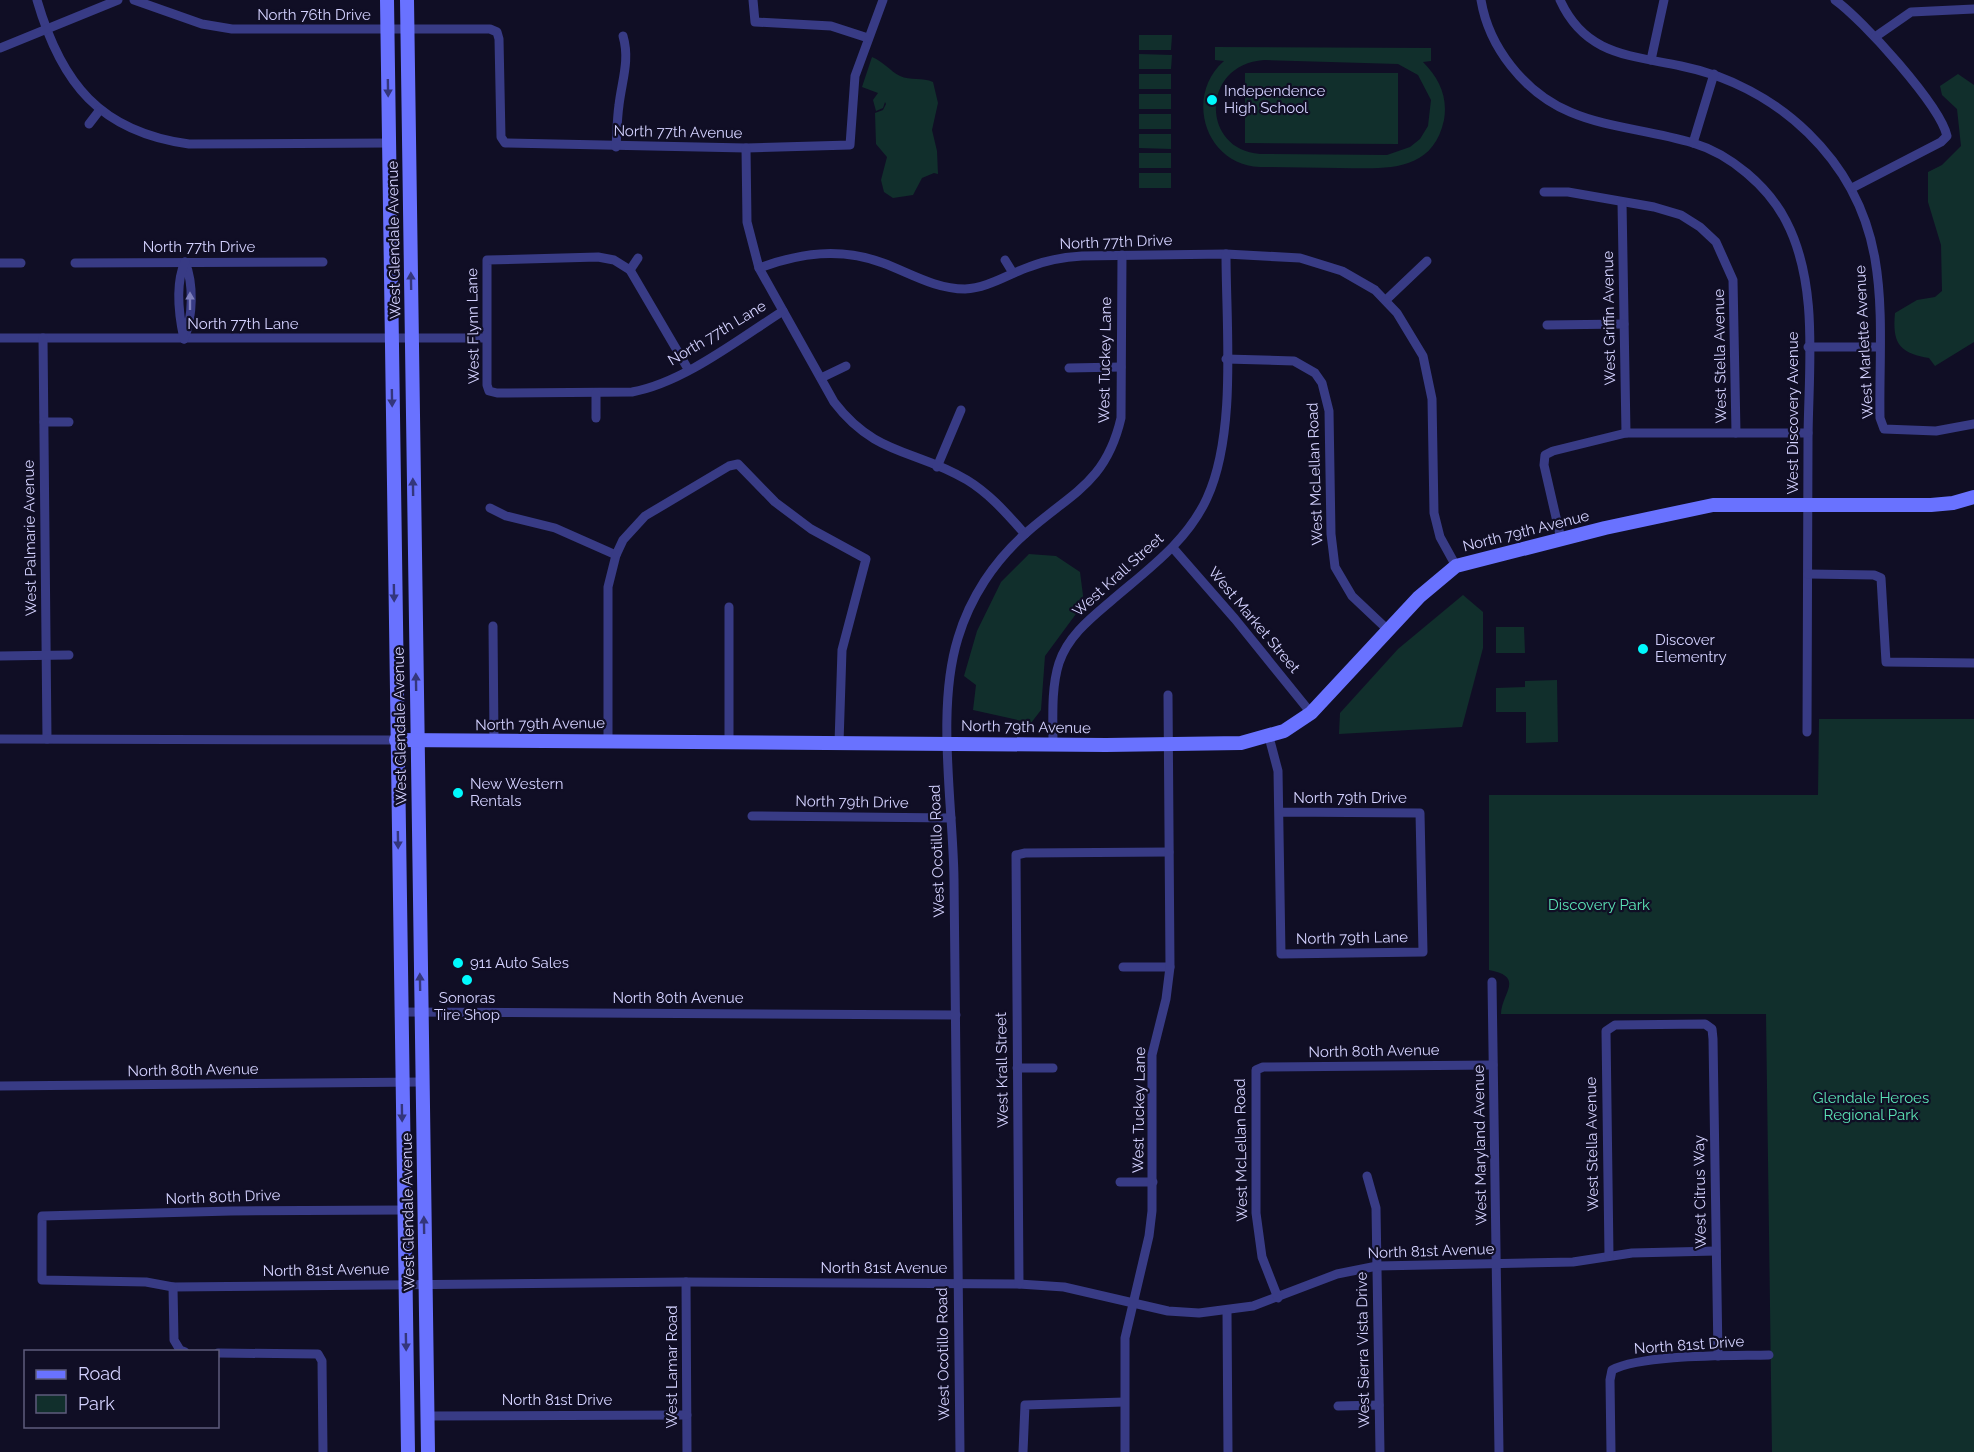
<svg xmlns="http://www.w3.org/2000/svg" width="1974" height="1452" font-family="Raleway,sans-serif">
<rect width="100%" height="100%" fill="#100e25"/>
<!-- green -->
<g fill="#112f2c" fill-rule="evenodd">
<path d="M 1139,35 L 1172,35 L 1171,50 L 1139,50 Z"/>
<path d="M 1215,47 L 1431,48 L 1431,61 L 1423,62 C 1439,78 1448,97 1444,120 C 1432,175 1382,168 1339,168 C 1312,168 1286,167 1260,167 C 1205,165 1184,96 1224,61 L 1215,60 ZM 1264,60 L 1398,64 L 1418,75 L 1431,100 L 1428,126 L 1420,139 L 1410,147 L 1387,155 L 1260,154 C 1200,150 1201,64 1264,60 Z"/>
<path d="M 1139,54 L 1172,55 L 1171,69 L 1139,69 Z"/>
<path d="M 872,57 C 884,62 890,71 900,76 C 910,81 923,77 933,82 L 938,103 L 932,130 L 937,151 L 938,174 L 934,173 L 922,178 L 913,195 L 893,198 L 884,192 L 881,180 L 887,157 L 876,144 L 875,113 L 883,110 L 886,104 L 885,102 L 883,108 L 876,111 L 873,100 L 878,93 L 862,87 Z"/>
<path d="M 1245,73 L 1398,73 L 1398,144 L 1245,143 Z"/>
<rect x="1139" y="74" width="32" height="15"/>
<path d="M 1958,74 L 1974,85 L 1974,342 L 1935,366 L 1929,358 C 1900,353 1892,344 1895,313 L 1917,300 L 1935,297 L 1942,291 L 1941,245 L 1928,202 L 1928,172 L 1942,165 L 1961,146 L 1957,109 L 1942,95 L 1940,86 Z"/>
<rect x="1139" y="94" width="32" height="15"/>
<rect x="1139" y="114" width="32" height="15"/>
<path d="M 1139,134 L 1171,134 L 1171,149 L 1139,148 Z"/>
<rect x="1139" y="153" width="32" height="15"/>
<rect x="1139" y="173" width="32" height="15"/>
<path d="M 1029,554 L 1056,556 L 1080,572 L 1084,603 L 1045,656 L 1041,710 L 1031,723 L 973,710 L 976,685 L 964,676 L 977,631 L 1001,582 Z"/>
<path d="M 1463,595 L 1483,612 L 1483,648 L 1462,727 L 1339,734 L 1340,713 L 1398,649 Z"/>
<path d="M 1496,627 L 1524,627 L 1525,653 L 1496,653 Z"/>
<path d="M 1557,680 L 1558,742 L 1526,743 L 1526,712 L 1496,712 L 1496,688 L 1525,687 L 1525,681 Z"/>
<path d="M 1819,719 L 1974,719 L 1974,1452 L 1772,1452 L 1766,1014 L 1501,1014 C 1501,994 1526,977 1489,970 L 1489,795 L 1818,795 Z"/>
</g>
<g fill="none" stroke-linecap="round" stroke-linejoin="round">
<!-- street -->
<g stroke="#383b85" stroke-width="9">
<path d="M 37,0 C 61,83 100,132 189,144 L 389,143"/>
<path d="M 134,0 L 202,24 L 232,29 L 490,29 L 497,32 L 499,39 L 501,137 L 505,143 L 746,148 L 850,145 L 855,76 L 883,0"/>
<path d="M 753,0 L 755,22 L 831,26 L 868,38"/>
<path d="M 1481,0 C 1485,24 1496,47 1511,66 C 1561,130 1623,122 1693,143 C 1730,154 1768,186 1786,221 C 1820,286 1808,371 1808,443 C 1808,539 1807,636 1807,732"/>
<path d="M 1560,0 C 1585,55 1629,55 1681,66 C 1778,86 1858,160 1875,259 C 1884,311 1879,366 1880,418 L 1884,429 L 1936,431 L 1974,424"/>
<path d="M 1835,0 C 1862,19 1940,105 1947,136 L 1941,142 L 1852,188"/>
<path d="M 1875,37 L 1911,12 L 1974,9"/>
<path d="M 0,48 L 118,0"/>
<path d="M 1651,60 L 1664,0"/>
<path d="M 89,124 L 99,111"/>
<path d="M 1693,143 L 1714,74"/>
<path d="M 616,147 C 617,133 617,119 619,105 C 622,80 630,60 623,36"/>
<path d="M 746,148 L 747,222 L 759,268 L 834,402 C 876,457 916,449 967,480 C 990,494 1007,514 1025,534"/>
<path d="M 1544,192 L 1568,192 L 1654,207 L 1681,215 L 1700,227 L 1716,242 L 1733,280 L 1736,433"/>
<path d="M 1622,202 L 1626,433"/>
<path d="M 1005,260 L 1013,273"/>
<path d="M 0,263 L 21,263"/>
<path d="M 75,263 L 323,262"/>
<path d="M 759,268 C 800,253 840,247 883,263 C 910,273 935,289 965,289 C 988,288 1008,274 1029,267 C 1047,260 1063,257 1082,256 L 1226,254 L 1300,258 L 1342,271 L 1375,290 L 1397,313 L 1423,356 L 1432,399 L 1434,513 L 1440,537 L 1456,566"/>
<path d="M 630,270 L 638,258"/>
<path d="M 1386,300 L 1427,261"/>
<path d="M 1547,325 L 1624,324"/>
<path d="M 0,338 L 486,338"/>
<path d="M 43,338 L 47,739"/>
<path d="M 184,339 C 193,317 194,284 185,262"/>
<path d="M 184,339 C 179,316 175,284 185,262"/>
<path d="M 1808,347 L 1879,347"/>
<path d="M 1226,359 L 1294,361 L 1315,373 L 1322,383 L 1329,411 L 1331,534 L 1335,567 L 1352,596 L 1388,630"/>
<path d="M 1069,368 L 1121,367"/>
<path d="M 688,369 L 630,270 L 614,260 L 598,257 L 487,260 L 487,385 L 489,391 L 497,393 L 632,392 C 683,383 739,339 783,311"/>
<path d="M 821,378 L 846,366"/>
<path d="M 596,393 L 596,418"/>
<path d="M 44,422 L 69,422"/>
<path d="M 937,467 L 961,410"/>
<path d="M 490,508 L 506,516 L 555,528 L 616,555"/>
<path d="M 1561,539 L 1544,465 L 1545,455 L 1553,451 L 1626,433 L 1808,433"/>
<path d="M 1173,548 L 1235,619 L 1311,713"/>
<path d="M 1808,574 L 1874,575 L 1881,578 L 1886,662 L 1974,663"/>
<path d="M 729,607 L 729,742"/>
<path d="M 493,626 L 494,741"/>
<path d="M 0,656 L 69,655"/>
<path d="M 1269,737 L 1278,771 L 1281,954 L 1423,952 L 1420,813 L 1279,812"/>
<path d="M 0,739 L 396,740"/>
<path d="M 608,739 L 608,587 L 616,555 L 623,540 L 645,516 L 729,466 L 738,464 L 775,502 L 811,529 L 866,559 L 842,650 L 839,743"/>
<path d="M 1053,744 C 1053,718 1051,688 1059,663 C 1068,636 1091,618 1111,601 C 1147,570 1187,542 1207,498 C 1237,433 1226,327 1226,254"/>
<path d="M 752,816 L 951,818"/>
<path d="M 1123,967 L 1170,967"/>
<path d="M 1492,982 L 1499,1452"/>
<path d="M 401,1012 L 956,1015"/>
<path d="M 1017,1068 L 1053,1068"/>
<path d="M 0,1086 L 422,1082"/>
<path d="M 1367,1176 L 1376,1208 L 1380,1452"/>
<path d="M 1120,1182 L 1153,1182"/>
<path d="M 404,1210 L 231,1211 L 42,1216 L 42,1280 L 146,1282 L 173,1287 L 686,1282 L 1019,1284 L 1064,1287 L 1168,1311 L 1199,1313 L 1253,1306 L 1337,1274 L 1377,1266 L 1573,1262 L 1632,1253 L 1716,1251"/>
<path d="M 1609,1256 L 1606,1031 L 1615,1025 L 1705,1024 L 1712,1029 L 1713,1039 L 1718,1356"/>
<path d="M 686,1282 L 687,1452"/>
<path d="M 1019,1284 L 1016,855 L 1025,853 L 1169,852"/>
<path d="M 173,1287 L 174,1340 L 180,1350 L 185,1352"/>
<path d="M 1278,1298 L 1262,1257 L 1256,1213 L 1256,1070 L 1263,1067 L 1493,1065"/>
<path d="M 1227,1312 L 1228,1452"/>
<path d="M 218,1353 L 318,1354 L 322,1361 L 323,1452"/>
<path d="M 1338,1406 L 1379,1405"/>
<path d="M 428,1416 L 687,1415"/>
<path d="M 960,1452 C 957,1261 957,1070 954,879 C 953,805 936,709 958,638 C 970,598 994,561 1026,533 C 1071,493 1106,483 1121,418 L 1122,255"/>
<path d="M 1023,1452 L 1025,1405 L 1124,1402"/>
<path d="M 1125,1452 L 1125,1338 L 1149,1236 L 1152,1211 L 1152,1055 L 1166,999 L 1170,967 L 1168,695"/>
<path d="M 1611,1452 L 1610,1380 L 1612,1370 C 1643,1354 1732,1356 1769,1355"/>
</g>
<!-- secondary -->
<g stroke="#6972ff" stroke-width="14">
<path d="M 387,0 L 408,1452"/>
<path d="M 407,0 L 428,1452"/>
<path d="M 396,740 L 1106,745 L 1241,743 L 1284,731 L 1311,713 L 1419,597 L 1456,566 L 1605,528 L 1713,505 L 1931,505 L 1953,503 L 1974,497"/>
</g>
</g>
<!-- one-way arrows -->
<defs><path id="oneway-solid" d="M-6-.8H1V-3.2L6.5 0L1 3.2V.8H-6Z" transform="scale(1.5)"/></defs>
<g fill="#34367c">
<use href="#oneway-solid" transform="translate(388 88) rotate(89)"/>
<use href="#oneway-solid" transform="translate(411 281) rotate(-91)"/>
<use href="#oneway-solid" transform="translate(392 398) rotate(89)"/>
<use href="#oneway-solid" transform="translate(413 487) rotate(-91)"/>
<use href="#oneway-solid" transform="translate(394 593) rotate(89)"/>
<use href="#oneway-solid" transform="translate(416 682) rotate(-91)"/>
<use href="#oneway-solid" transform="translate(398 840) rotate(89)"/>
<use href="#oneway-solid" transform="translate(420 982) rotate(-91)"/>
<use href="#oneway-solid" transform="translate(402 1113) rotate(89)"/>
<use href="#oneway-solid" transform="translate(424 1225) rotate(-91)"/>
<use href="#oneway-solid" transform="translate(406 1342) rotate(89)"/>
</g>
<use fill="#7e7fbc" href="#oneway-solid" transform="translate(190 301) rotate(-90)"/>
<!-- markers -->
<g fill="#00f9fd" stroke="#100e25" stroke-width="2">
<circle cx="1212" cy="100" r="6"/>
<circle cx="1643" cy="649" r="6"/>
<circle cx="458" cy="793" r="6"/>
<circle cx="458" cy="963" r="6"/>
<circle cx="467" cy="980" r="6"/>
</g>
<g text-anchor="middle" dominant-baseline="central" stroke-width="4.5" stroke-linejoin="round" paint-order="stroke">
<!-- street labels -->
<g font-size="15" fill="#d4d2ff" stroke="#100e25">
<text x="314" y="15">North 76th Drive</text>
<text transform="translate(678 132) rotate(1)">North 77th Avenue</text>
<text transform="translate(394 240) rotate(-91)">West Glendale Avenue</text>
<text transform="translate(1116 242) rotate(-2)">North 77th Drive</text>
<text x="199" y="247">North 77th Drive</text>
<text transform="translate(1609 318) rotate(-91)">West Griffin Avenue</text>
<text x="243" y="324">North 77th Lane</text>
<text transform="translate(473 326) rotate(-91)">West Flynn Lane</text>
<text transform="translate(717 333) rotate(-31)">North 77th Lane</text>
<text transform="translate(1864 342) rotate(-93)">West Marlette Avenue</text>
<text transform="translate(1720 356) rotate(-91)">West Stella Avenue</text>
<text transform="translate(1105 360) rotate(-89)">West Tuckey Lane</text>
<text transform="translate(1793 413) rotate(-90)">West Discovery Avenue</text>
<text transform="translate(1315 474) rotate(-92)">West McLellan Road</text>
<text transform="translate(1526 531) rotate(-14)">North 79th Avenue</text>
<text transform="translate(30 538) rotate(-91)">West Palmarie Avenue</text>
<text transform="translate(1118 575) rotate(-42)">West Krall Street</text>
<text transform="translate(1254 620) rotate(50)">West Market Street</text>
<text transform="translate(540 724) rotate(-1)">North 79th Avenue</text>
<text transform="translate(400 726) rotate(-91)">West Glendale Avenue</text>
<text transform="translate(1026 727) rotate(1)">North 79th Avenue</text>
<text x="1350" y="798">North 79th Drive</text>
<text transform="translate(852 802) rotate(1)">North 79th Drive</text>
<text transform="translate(937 851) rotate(-92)">West Ocotillo Road</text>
<text transform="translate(1352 938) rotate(-1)">North 79th Lane</text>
<text x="678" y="998">North 80th Avenue</text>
<text transform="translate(1374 1051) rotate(-1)">North 80th Avenue</text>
<text transform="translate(193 1070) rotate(-1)">North 80th Avenue</text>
<text transform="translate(1002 1070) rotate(-91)">West Krall Street</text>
<text transform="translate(1139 1110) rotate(-89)">West Tuckey Lane</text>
<text transform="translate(1592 1144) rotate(-91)">West Stella Avenue</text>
<text transform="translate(1480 1145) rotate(-91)">West Maryland Avenue</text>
<text transform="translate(1241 1150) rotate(-91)">West McLellan Road</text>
<text transform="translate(1700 1192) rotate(-91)">West Citrus Way</text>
<text transform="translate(223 1197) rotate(-2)">North 80th Drive</text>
<text transform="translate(408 1212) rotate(-91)">West Glendale Avenue</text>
<text transform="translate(1431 1251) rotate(-2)">North 81st Avenue</text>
<text x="884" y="1268">North 81st Avenue</text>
<text transform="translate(326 1270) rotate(-1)">North 81st Avenue</text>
<text transform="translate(1689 1345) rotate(-4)">North 81st Drive</text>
<text transform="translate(1363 1350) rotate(-91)">West Sierra Vista Drive</text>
<text transform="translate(943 1354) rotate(-91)">West Ocotillo Road</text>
<text transform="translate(672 1367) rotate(-90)">West Lamar Road</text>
<text x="557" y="1400">North 81st Drive</text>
</g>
<!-- poi labels -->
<g font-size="15" fill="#d4d2ff" stroke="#100e25" text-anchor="start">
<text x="1224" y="91">Independence<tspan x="1224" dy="17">High School</tspan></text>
<text x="1655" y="640">Discover<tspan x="1655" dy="17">Elementry</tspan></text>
<text x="470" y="784">New Western<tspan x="470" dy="17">Rentals</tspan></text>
<text x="470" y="963">911 Auto Sales</text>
<text x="467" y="998" text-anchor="middle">Sonoras<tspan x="467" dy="17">Tire Shop</tspan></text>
</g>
<!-- park labels -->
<g font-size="15" fill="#5be3b5" stroke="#100e25">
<text x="1599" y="905">Discovery Park</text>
<text x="1871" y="1098">Glendale Heroes<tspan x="1871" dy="17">Regional Park</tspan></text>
</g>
</g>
<!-- legend -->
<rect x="24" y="1350" width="195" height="78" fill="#100e25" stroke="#5e5c7c" stroke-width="1.5"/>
<rect x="36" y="1370" width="30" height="9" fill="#6972ff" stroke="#5e5c7c" stroke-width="1.5"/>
<text x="78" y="1380" font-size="18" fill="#d4d2ff">Road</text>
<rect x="36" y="1395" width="30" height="18" fill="#112f2c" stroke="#5e5c7c" stroke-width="1.5"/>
<text x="78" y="1410" font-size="18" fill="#d4d2ff">Park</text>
</svg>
